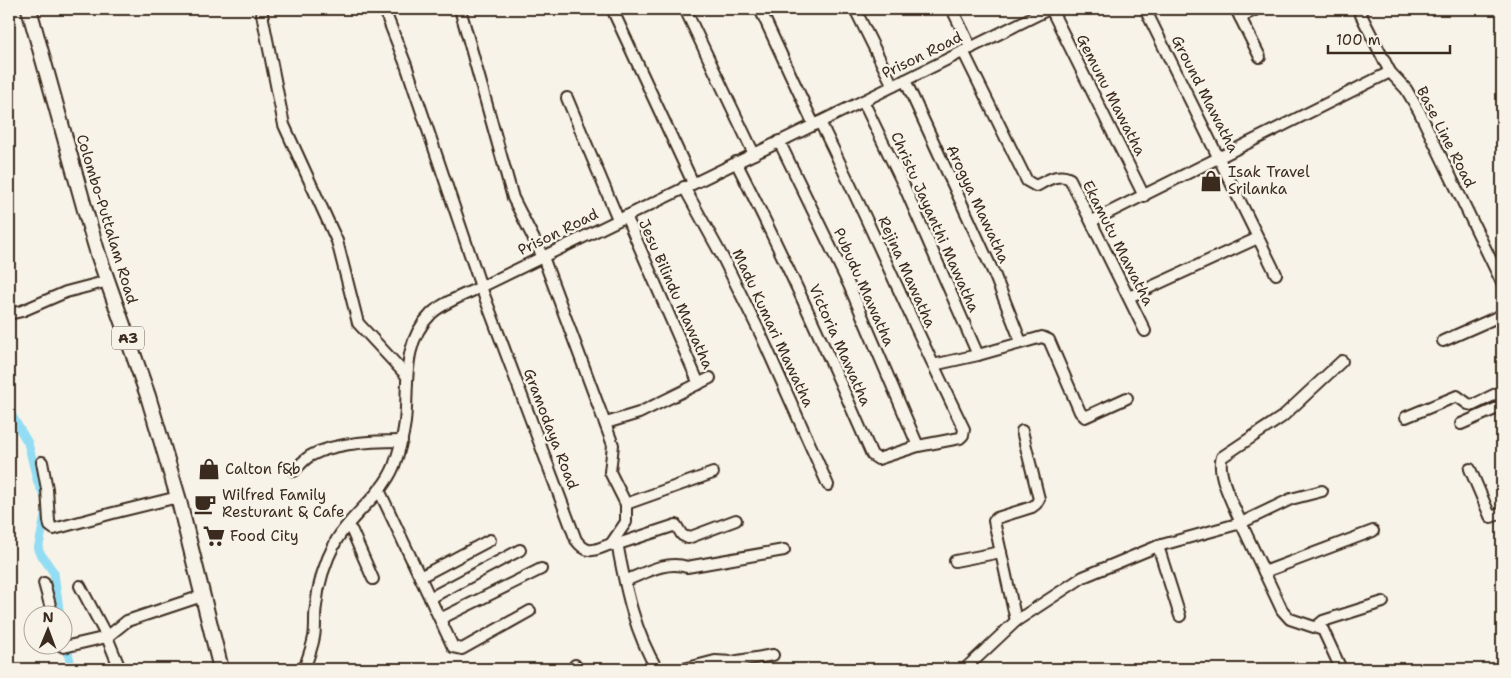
<svg xmlns="http://www.w3.org/2000/svg" width="1511" height="678" font-family="'Shantell Sans',sans-serif">
<rect width="100%" height="100%" fill="#f7f3e8"/>
<filter id="ink" filterUnits="userSpaceOnUse"><feTurbulence type="fractalNoise" baseFrequency=".02" numOctaves="2"/><feDisplacementMap in="SourceGraphic" scale="10" xChannelSelector="R" yChannelSelector="G"/><feConvolveMatrix kernelMatrix="1 2 1 2 8 2 1 2 1" color-interpolation-filters="sRGB"/></filter>
<g filter="url(#ink)">
<g fill="none" stroke-linecap="round" stroke-linejoin="round">
<!-- canal -->
<g stroke="#93ddf4" stroke-width="9">
<path d="M 9,411 L 28,443 L 38,483 L 48,502 L 38,550 L 54,573 L 60,616"/>
<path d="M 62,628 L 65,640"/>
<path d="M 68,653 L 72,669"/>
</g>
<!-- minor casing -->
<g stroke="#3b2a1e" stroke-width="14">
<g id="minor">
<path d="M 261,9 L 284,125 L 337,241 L 358,323 L 406,375"/>
<path d="M 384,9 L 406,65 L 481,287 L 576,540 C 588,556 594,550 611,544 L 618,548 C 626,590 635,633 657,669"/>
<path d="M 460,9 L 513,198 L 543,257 L 613,445 L 610,472 L 626,504 L 626,522 L 611,544"/>
<path d="M 685,9 L 754,154"/>
<path d="M 760,9 L 814,125"/>
<path d="M 855,9 L 893,86"/>
<path d="M 952,9 L 971,48"/>
<path d="M 1051,9 L 1144,196"/>
<path d="M 1145,9 L 1276,274"/>
<path d="M 1236,9 L 1260,57"/>
<path d="M 1358,9 L 1390,72 L 1406,89 L 1419,111 L 1502,283"/>
<path d="M 613,11 L 693,183"/>
<path d="M 1240,17 L 1257,9"/>
<path d="M 963,51 L 1027,181 L 1036,186 C 1046,181 1059,172 1070,179 L 1145,331"/>
<path d="M 905,80 L 995,276 L 1021,342"/>
<path d="M 567,98 L 618,219"/>
<path d="M 863,101 L 905,188 L 978,355"/>
<path d="M 779,141 L 849,285 L 918,446"/>
<path d="M 736,162 C 785,258 829,356 872,455 L 878,459 L 918,446 L 960,438 L 963,435 L 964,429 C 914,327 870,223 820,122"/>
<path d="M 684,187 L 723,258 L 761,335 L 828,485"/>
<path d="M 626,216 L 699,384"/>
<path d="M 1092,221 L 1390,72"/>
<path d="M 1129,297 L 1258,238"/>
<path d="M 9,314 L 22,311 L 66,292 L 108,281"/>
<path d="M 1443,341 L 1502,315"/>
<path d="M 933,365 L 978,355 L 1042,337 L 1049,340 L 1080,412 L 1085,417 L 1127,398"/>
<path d="M 1406,417 L 1457,396 L 1468,404 L 1473,405 L 1502,391"/>
<path d="M 606,423 L 639,413 L 710,378"/>
<path d="M 1461,424 L 1502,406"/>
<path d="M 42,462 L 47,489 L 49,521 L 50,526 L 54,529 L 113,513 L 178,497"/>
<path d="M 1470,469 L 1490,516 L 1491,517 L 1502,513"/>
<path d="M 294,471 C 299,466 305,458 312,455 C 336,442 375,441 402,441"/>
<path d="M 379,490 L 453,647 L 462,649 L 530,611"/>
<path d="M 1322,491 L 1291,499 L 1241,523 C 1234,506 1216,474 1222,457 L 1282,417 L 1342,361"/>
<path d="M 626,504 L 713,473"/>
<path d="M 347,526 L 352,531 L 373,579"/>
<path d="M 615,545 L 676,525 L 682,535 L 688,538 L 736,520"/>
<path d="M 1158,546 L 1180,616"/>
<path d="M 955,561 L 1001,552"/>
<path d="M 1264,572 L 1373,531"/>
<path d="M 420,577 L 490,540"/>
<path d="M 625,581 C 645,573 666,560 687,567 L 784,550"/>
<path d="M 44,583 L 53,616"/>
<path d="M 80,586 L 107,637 L 127,621 L 202,596"/>
<path d="M 430,598 L 520,550"/>
<path d="M 440,619 L 541,569"/>
<path d="M 1016,621 L 994,521 L 997,518 L 1032,507 L 1036,504 L 1039,499 L 1022,431"/>
<path d="M 1316,627 L 1323,621 L 1383,602"/>
<path d="M 62,646 L 64,647 L 107,637 L 120,669"/>
<path d="M 575,665 L 577,669"/>
<path d="M 304,669 C 308,658 312,648 314,637 C 316,627 314,616 316,606 C 318,583 325,562 336,541 C 351,514 382,496 394,466 C 399,452 403,437 405,422 C 409,384 401,344 431,314 C 442,303 466,294 481,287 L 863,101 L 1049,9"/>
<path d="M 684,669 L 715,661 L 732,662 L 773,655"/>
<path d="M 965,669 L 1016,621 L 1083,577 L 1158,546 L 1241,523 L 1282,610 L 1290,619 L 1323,630 L 1341,669"/>
</g>
</g>
<!-- highway casing -->
<g stroke="#3b2a1e" stroke-width="18">
<path id="highway" d="M 29,9 L 85,210 L 98,254 L 148,396 L 178,497 L 221,669"/>
</g>
<!-- minor -->
<use href="#minor" stroke="#f7f3e8" stroke-width="10"/>
<!-- highway -->
<use href="#highway" stroke="#f7f3e8" stroke-width="14"/>
</g>
</g>
<!-- icons -->
<defs>
<g id="shop-bare" transform="scale(1.725)"><path d="M-5-2.5h2.3a2.7 3.5 0 0 1 5.4 0H5L5.5 6h-11ZM-1.5-2.5h3a1.5 2.3 0 0 0-3 0Z" fill="#3b2a1e" stroke="#f7f3e8" stroke-width="2.5" paint-order="stroke"/></g>
<g id="cafe-bare" transform="scale(1.725)"><path d="M-5.5-4.5H6V0H3Q3 3.5 0 3.5H-2.5Q-5.5 3.5-5.5 0ZM3-3.2v2h1.7v-2ZM-6 4.5H4V6H-6Z" fill="#3b2a1e" stroke="#f7f3e8" stroke-width="2.5" paint-order="stroke"/></g>
<g id="supermarket-bare" transform="scale(1.725)"><path d="M-6-5.5h2.5l.6 2H6L4.5 2H-2.5L-4.4-4H-6ZM-1.5 3.2a1.3 1.3 0 1 0 .1 0ZM3 3.2a1.3 1.3 0 1 0 .1 0Z" fill="#3b2a1e" stroke="#f7f3e8" stroke-width="2.5" paint-order="stroke"/></g>
</defs>
<g fill-rule="evenodd">
<use href="#shop-bare" x="1211" y="181"/>
<use href="#shop-bare" x="209" y="469"/>
<use href="#cafe-bare" x="205" y="504"/>
<use href="#supermarket-bare" x="214" y="536"/>
</g>
<g text-anchor="middle" dominant-baseline="central" stroke-width="5" stroke-linejoin="round" paint-order="stroke">
<!-- shield labels -->
<rect fill="#f7f3e8" stroke="#73665b" stroke-width="1" x="112" y="326.5" width="32" height="23" rx="4"/>
<g font-size="14" font-weight="bold" fill="#3b2a1e">
<text x="128" y="338">A3</text>
</g>
<!-- street labels -->
<g font-size="15" fill="#3b2a1e" stroke="#f7f3e8">
<text transform="translate(922 55) rotate(-26)">Prison Road</text>
<text transform="translate(1205 94) rotate(63)">Ground Mawatha</text>
<text transform="translate(1111 95) rotate(63)">Gemunu Mawatha</text>
<text transform="translate(1446 137) rotate(63)">Base Line Road</text>
<text transform="translate(978 204) rotate(65)">Arogya Mawatha</text>
<text transform="translate(107 219) rotate(73)">Colombo-Puttalam Road</text>
<text transform="translate(935 222) rotate(66)">Christu Jayanthi Mawatha</text>
<text transform="translate(558 232) rotate(-26)">Prison Road</text>
<text transform="translate(1118 243) rotate(63)">Ekamutu Mawatha</text>
<text transform="translate(907 272) rotate(66)">Rejina Mawatha</text>
<text transform="translate(864 287) rotate(66)">Pubudu Mawatha</text>
<text transform="translate(676 294) rotate(66)">Jesu Bilindu Mawatha</text>
<text transform="translate(773 328) rotate(65)">Madu Kumari Mawatha</text>
<text transform="translate(840 345) rotate(66)">Victoria Mawatha</text>
<text transform="translate(551 429) rotate(69)">Gramodaya Road</text>
</g>
<!-- poi labels -->
<g font-size="15" fill="#3b2a1e" stroke="#f7f3e8" text-anchor="start">
<text x="1228" y="172">Isak Travel<tspan x="1228" dy="17">Srilanka</tspan></text>
<text x="225" y="469">Calton f&amp;b</text>
<text x="222" y="495">Wilfred Family<tspan x="222" dy="17">Resturant &amp; Cafe</tspan></text>
<text x="230" y="536">Food City</text>
</g>
</g>
<!-- margin -->
<rect width="1511" height="678" fill="none" stroke="#f7f3e8" stroke-width="30"/>
<rect x="15" y="15" width="1481" height="648" fill="none" stroke="#3b2a1e" stroke-width="2" filter="url(#ink)"/>
<!-- north arrow -->
<g transform="translate(48 630) rotate(1)"><circle r="24" fill="#f7f3e8" stroke="#aca397"/>
<path d="M0-4L9 19L0 12L-9 19Z" fill="#3b2a1e"/>
<text y="-8" font-size="14" font-weight="bold" text-anchor="middle" fill="#3b2a1e">N</text>
</g>
<!-- scale -->
<path d="M1328 45v8h122v-8" fill="none" stroke="#3b2a1e" stroke-width="2.5"/>
<text x="1336" y="45" font-size="15" fill="#3b2a1e" stroke="#f7f3e8" stroke-width="4" paint-order="stroke">100 m</text>
</svg>
